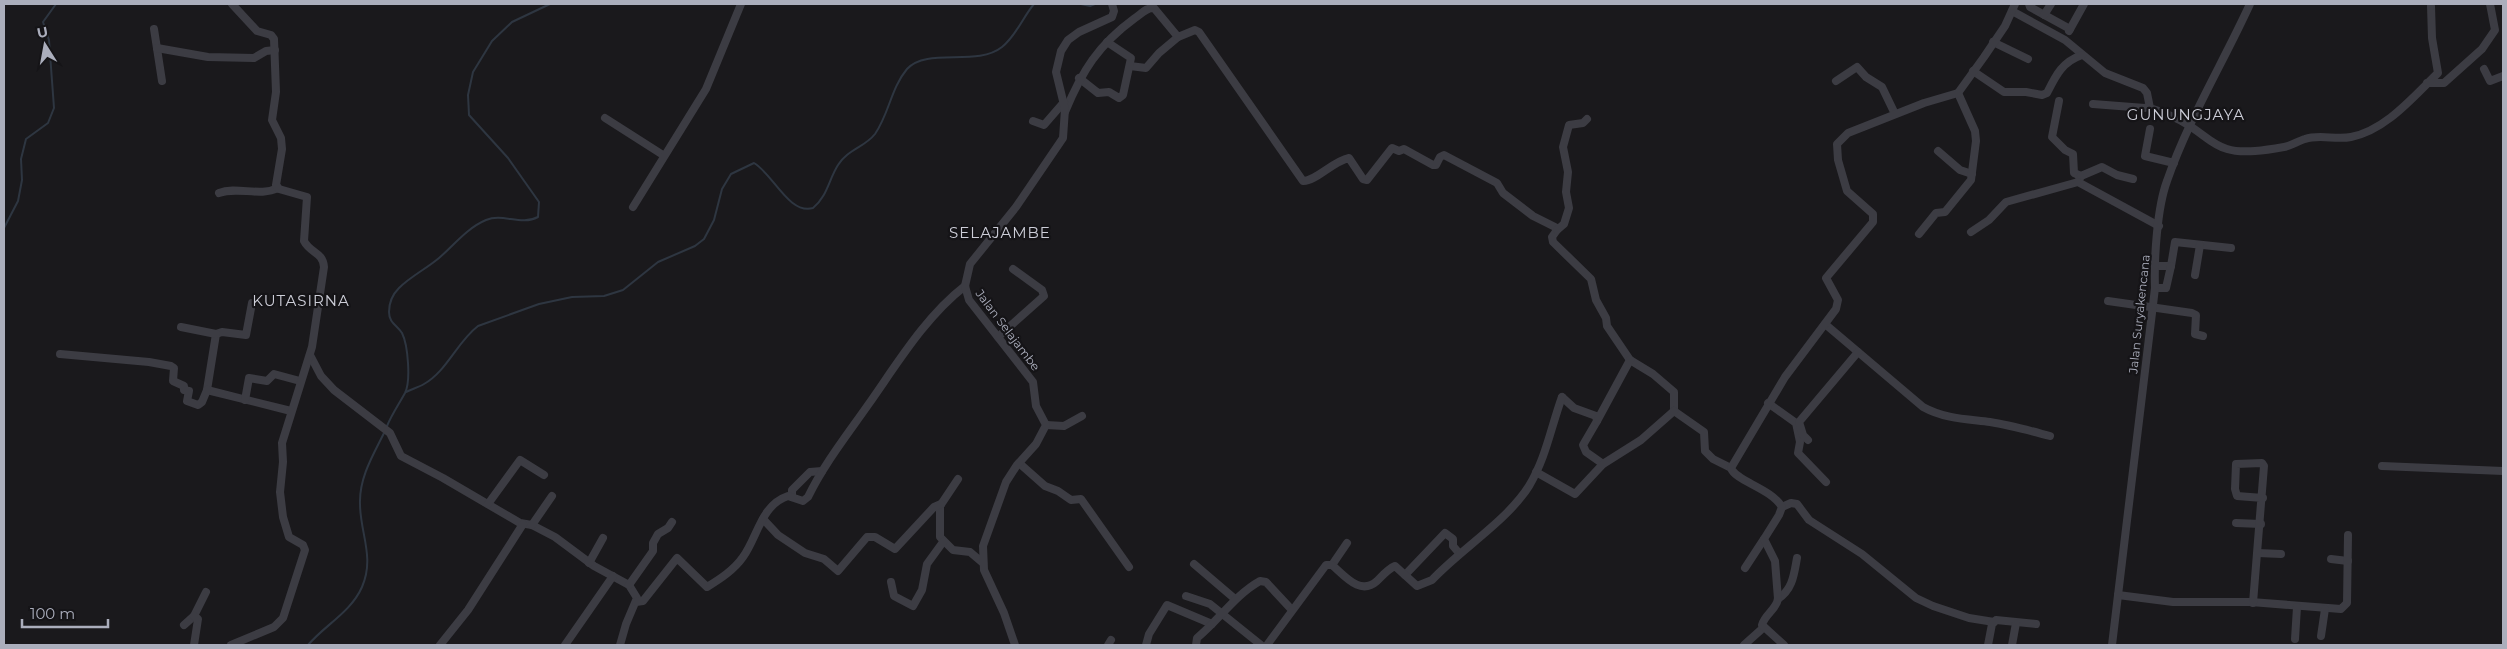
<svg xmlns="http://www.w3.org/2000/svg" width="2507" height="649" font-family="Montserrat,sans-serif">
<rect width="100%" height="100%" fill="#1a191c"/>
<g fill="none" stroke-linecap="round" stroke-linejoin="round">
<!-- stream -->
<g stroke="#2e3641" stroke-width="2">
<path d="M 1081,4 L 1090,6 L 1095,4"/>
<path d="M 4,228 L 18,201 L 22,180 L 21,159 L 26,139 L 48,123 L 54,108 L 49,40 L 43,22 L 56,4"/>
<path d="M 406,392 C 412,389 419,387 424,384 C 447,371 457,342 478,326 L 539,304 L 572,297 L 604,296 L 623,290 L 658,262 L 695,246 L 704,239 L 714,220 L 722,189 L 731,174 L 754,163 C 773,174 789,215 813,208 C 827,197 829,179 838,165 C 847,150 865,147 875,134 C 889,114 891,88 907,69 C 927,47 977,67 1002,47 C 1016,36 1023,17 1034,4"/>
<path d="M 387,426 C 392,414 399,404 405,393 C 411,381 408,345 402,333 C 397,325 389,323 389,312 C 389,303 393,294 399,288 C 411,276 426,269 439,258 C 454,245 467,228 486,220 C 503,213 521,226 538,217 L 539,202 L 508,158 L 469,115 L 468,95 L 473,72 L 492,41 L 512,22 L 550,4"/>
<path d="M 308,645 C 325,625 351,612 362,587 C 375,557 360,533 360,504 C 359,478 373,455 384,433"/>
</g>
<!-- minor -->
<g stroke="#3c3c43" stroke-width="8">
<path d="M 2029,4 L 2030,7 L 2070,29"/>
<path d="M 2012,11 L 2065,40 L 2105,73 L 2143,88 L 2147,93 L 2150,108 C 2163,112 2177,118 2188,125 C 2202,133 2212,145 2227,149 C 2243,154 2267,150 2284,147 C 2291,146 2298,141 2305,139 C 2319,134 2336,140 2351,137 C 2386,130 2413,97 2438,73 L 2432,38 L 2431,6"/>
<path d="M 2044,15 L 2051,4"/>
<path d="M 154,29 L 162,81"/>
<path d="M 2069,31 L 2084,4"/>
<path d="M 1993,42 L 2028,59"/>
<path d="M 157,48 L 208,57 L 254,58 L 266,51 L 275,50"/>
<path d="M 1130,66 L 1146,68 L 1159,53 L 1178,37"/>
<path d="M 2484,69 L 2490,81 L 2503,76"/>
<path d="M 1973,71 L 2004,92 L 2026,92 L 2042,95 L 2047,93 C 2056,75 2062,62 2082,55"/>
<path d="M 1079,78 L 1098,93 L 1109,92 L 1119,98 L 1123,95 L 1131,58 L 1107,42"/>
<path d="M 1836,81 L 1857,67 L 1866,77 L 1882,87 L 1895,114"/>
<path d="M 2427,83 L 2444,83 L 2482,49 L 2495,30 L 2490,4"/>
<path d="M 2059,101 L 2052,137 L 2065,150 L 2073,154 L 2074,173 L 2081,176 L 2078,182"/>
<path d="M 2093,104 L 2145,108 L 2149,106"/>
<path d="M 1065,112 C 1082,71 1098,45 1135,18 C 1141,14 1147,7 1154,8 L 1178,37 L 1195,30 L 1199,32 L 1303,181 C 1315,182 1333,161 1349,158 L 1363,179 L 1367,180 L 1392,148 L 1399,151 L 1404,149 L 1433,165 L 1436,165 L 1440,157 L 1444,155 L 1497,183 L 1503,193 L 1533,216 L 1555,227 L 1557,230 L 1552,237 L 1553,242 L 1591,279 L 1596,300 L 1606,318 L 1607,326 L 1630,360 L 1653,374 L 1674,392 L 1674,411"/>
<path d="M 605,118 L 663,155"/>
<path d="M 1033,121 L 1044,125 L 1064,102"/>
<path d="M 2150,129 L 2145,156 L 2174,163"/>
<path d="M 1938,151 L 1960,170 L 1972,174"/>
<path d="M 2081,176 L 2102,167 L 2117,175 L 2133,179"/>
<path d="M 219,193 C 237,186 260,197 278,188"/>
<path d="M 633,207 L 706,89 L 741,4"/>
<path d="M 1557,230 L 1564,224 L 1569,208 L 1566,192 L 1568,172 L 1563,147 L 1569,125 L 1583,123 L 1587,119"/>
<path d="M 1971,232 L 1989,220 L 2006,202 L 2078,182 L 2159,226"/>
<path d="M 1919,234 L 1936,213 L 1945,212 L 1971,180 L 1976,141 L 1975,131 L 1958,93"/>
<path d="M 2155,266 L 2171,266 L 2175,242 L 2231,248"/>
<path d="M 2195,275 L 2200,245"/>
<path d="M 2155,288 L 2166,288 L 2171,266"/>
<path d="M 2108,301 L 2192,313 L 2196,315 L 2195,334 L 2203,336"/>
<path d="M 252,303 L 246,335 L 222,332 L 216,334 L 207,390 L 291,411"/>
<path d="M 1825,324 L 1923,407 C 1945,419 1966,419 1990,422 C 2010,425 2031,431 2050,436"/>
<path d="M 181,327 L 216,334"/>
<path d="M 998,337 L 1044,296 L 1042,290 L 1013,269"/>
<path d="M 60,354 L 149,362 L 171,366 L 174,368 L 173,381 L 184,386 L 184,390 L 189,391 L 187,401 L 198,405 L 202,402 L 207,390"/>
<path d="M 310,355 L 321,376 L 334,390 L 390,433 L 401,456 L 443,478 L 520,523 L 532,525 L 555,537 L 594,566 L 629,585 L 637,598 L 626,624 L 620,645"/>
<path d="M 1562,397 L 1574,408 L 1596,416 L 1597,421 L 1583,445 L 1586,452 L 1603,464"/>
<path d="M 245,400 L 249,378 L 267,381 L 274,374 L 300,381"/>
<path d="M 1768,403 L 1796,423 L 1800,442 L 1798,453 L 1826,482"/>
<path d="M 1674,411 L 1704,432 L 1705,451 L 1713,459 L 1731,468"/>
<path d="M 1597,421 L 1630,360"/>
<path d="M 1046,425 L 1064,426 L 1082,416"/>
<path d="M 1808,440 L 1803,435 L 1799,422 L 1858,352"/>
<path d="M 1019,463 L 1045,486 L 1058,491 L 1071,500 L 1081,499 L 1129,567"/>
<path d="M 2382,466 L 2503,471"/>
<path d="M 1536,472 L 1575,494 L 1603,464 L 1641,440 L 1674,411"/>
<path d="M 958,479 L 940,506 L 940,537 L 953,550 L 970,552 L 983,563"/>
<path d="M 792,496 L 792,490 L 810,472 L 822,471"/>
<path d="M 488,504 L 520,460 L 544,475"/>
<path d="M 1782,507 L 1791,503 L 1797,504 L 1809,520 L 1862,554 L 1916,598 L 1933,606 L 1969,618 L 1994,622"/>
<path d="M 763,519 L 778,535 L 805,553 L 824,559 L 838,571 L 867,537 L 875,537 L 895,549 L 934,507 L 941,504"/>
<path d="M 2236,523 L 2261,524"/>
<path d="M 532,525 L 552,496"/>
<path d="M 2258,553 L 2281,554"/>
<path d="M 2331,559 L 2348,561"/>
<path d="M 589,563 L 603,538"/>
<path d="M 1194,564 L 1235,599"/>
<path d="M 1332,565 L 1347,543"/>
<path d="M 1745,568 L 1764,539"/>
<path d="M 1405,575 L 1445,533 L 1453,539 L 1453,546 L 1459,553"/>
<path d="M 891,582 L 894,596 L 913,606 L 922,590 L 927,564 L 943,542"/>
<path d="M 629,585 L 653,551 L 653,543 L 658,534 L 668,528 L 672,522"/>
<path d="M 2118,595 L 2173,602 L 2251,602 L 2341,609 L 2347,603 L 2348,535"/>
<path d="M 1186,596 L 1210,604 L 1261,645"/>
<path d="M 1778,599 C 1793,589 1794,574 1797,558"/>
<path d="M 636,602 L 643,601 L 677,558 L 707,587 C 720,579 734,570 743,557 C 758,536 761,505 788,496 L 803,501 L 808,497 C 824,464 847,435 868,405 C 897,364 925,317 965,286"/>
<path d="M 2253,603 L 2264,466 L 2262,463 L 2236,464 L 2235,489 L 2237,496 L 2263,498"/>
<path d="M 184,625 L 194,616 L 206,592"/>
<path d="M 2321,636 L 2325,609"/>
<path d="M 2295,639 L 2297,607"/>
<path d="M 194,645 L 198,619 L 194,616"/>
<path d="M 231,645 L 274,627 L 283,618 L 305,550 L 303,545 L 289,537 L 283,517 L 280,492 L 283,462 L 282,443 L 312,347 L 324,267 C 323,252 310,253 304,241 L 307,197 L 279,189 L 276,185 L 282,149 L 281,138 L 272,120 L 276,92 L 274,39 L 271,35 L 257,31 L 232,4"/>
<path d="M 440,645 L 468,610 L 523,524"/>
<path d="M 565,645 L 613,576"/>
<path d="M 1015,645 L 1004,613 L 984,570 L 983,546 L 1006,482 L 1017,465 L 1036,444 L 1046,425 L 1036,406 L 1033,382 L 969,300 L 965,286 L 970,264 L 1016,207 L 1063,138 L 1065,109 L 1056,72 L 1061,51 L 1068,40 L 1079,32 L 1112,17 L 1114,11 L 1112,4"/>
<path d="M 1108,645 L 1111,640"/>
<path d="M 1146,645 L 1149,634 L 1167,605 L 1212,624"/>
<path d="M 1196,645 L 1197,638 C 1219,620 1235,595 1260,581 L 1266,582 L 1292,610"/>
<path d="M 1267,645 L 1326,565 L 1332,565 C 1345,576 1360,596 1377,581 C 1383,575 1388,569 1395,566 L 1417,586 L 1432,580 C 1461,549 1507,521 1529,486 C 1546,458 1551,427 1562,397"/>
<path d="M 1744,645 L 1763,628"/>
<path d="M 1784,645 L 1762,625 C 1765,614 1776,610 1778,599 L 1775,561 L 1764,539 L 1779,515 L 1782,507 C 1771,488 1735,481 1731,468 L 1785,377 L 1836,309 L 1838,300 L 1826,278 L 1873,222 L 1873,214 L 1847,191 L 1838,160 L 1837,144 L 1848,133 L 1924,103 L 1958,93 L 1984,57 L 2005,26 L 2015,4"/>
<path d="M 1988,645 L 1992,624 L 1996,620 L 2036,624"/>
<path d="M 2012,645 L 2016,623"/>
<path d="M 2112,645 L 2155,288 C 2154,259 2157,208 2167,181 C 2188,120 2223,63 2250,4"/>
</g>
</g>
<g text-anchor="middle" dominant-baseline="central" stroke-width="4.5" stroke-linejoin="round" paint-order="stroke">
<!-- street labels -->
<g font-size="12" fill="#abaebc" stroke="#151417">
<text transform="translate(2139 314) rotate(-84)">Jalan Suryakencana</text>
<text transform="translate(1008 330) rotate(53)">Jalan Selajambe</text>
</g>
<!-- quarter labels -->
<g font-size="15" letter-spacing="1" fill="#cdced8" stroke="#151417">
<text x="2186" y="114">GUNUNGJAYA</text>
<text x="1000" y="232">SELAJAMBE</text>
<text x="301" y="300">KUTASIRNA</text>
</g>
</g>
<!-- border -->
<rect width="2507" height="649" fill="none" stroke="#abaebc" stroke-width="10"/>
<!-- north arrow -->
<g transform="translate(45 45) rotate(349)" stroke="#151417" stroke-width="4" paint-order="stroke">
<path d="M0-4L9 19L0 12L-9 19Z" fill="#abaebc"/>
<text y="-8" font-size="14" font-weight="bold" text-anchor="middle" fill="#abaebc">U</text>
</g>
<!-- scale -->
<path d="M22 619v8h86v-8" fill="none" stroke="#abaebc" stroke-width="2.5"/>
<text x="30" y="619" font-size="15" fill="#abaebc" stroke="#151417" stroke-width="4" paint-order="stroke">100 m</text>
</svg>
